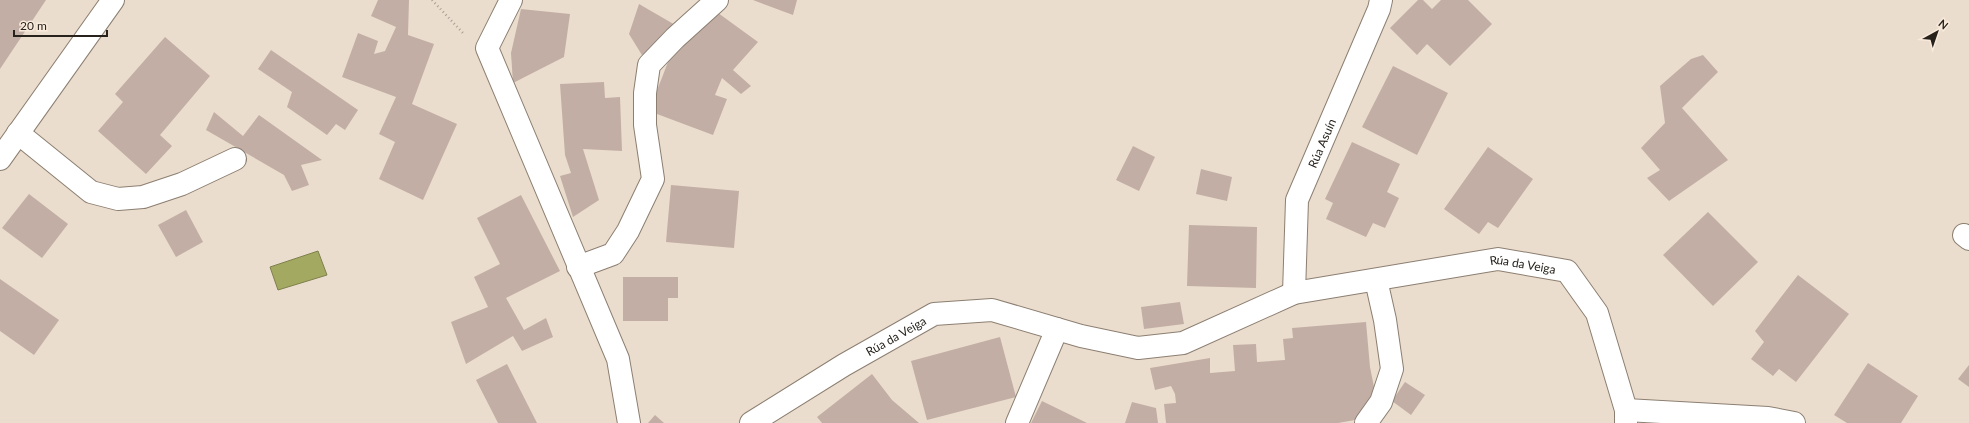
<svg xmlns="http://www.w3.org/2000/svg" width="1969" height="423" font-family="Lato,sans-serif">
<rect width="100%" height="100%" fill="#ebddce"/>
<!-- water -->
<path fill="#a4a961" stroke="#7e804c" d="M 318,251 L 327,275 L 278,290 L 270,267 Z"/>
<!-- building -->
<g fill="#c2aea5">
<path d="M 0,0 L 46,0 L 0,69 Z"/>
<path d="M 378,0 L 409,0 L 408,35 L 434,44 L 412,104 L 457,124 L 423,200 L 379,179 L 395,142 L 379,134 L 396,97 L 342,77 L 358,33 L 378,41 L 374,54 L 385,51 L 396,27 L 371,16 Z"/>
<path d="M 753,0 L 797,0 L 793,15 Z"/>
<path d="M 1418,0 L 1423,0 L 1432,9 L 1441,0 L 1468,0 L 1492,24 L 1450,66 L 1427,44 L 1417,55 L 1390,28 Z"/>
<path d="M 639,4 L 677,26 L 645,60 L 629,34 Z"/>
<path d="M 521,9 L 570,14 L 564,57 L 513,83 L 511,53 Z"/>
<path d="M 714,10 L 758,42 L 733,70 L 751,86 L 741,94 L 722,78 L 715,95 L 727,99 L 713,135 L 649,111 L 670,57 Z"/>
<path d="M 165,37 L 210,76 L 160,135 L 172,146 L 146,174 L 98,131 L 123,102 L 115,94 Z"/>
<path d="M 271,50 L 358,110 L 345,130 L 336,124 L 327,135 L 287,107 L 292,92 L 258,69 Z"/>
<path d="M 1703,55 L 1718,72 L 1682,108 L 1728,160 L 1669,201 L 1647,178 L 1660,170 L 1641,148 L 1665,123 L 1660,86 L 1691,59 Z"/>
<path d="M 1393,66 L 1448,93 L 1417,155 L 1362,127 Z"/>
<path d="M 604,82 L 605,98 L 620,97 L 622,151 L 583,149 L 599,200 L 573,217 L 560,176 L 571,173 L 565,155 L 560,84 Z"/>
<path d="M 214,112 L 243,136 L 259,115 L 322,160 L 301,165 L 309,185 L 292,191 L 284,175 L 206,130 Z"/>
<path d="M 1352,142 L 1400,164 L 1387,192 L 1399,198 L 1385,228 L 1373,223 L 1366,237 L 1326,219 L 1333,203 L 1325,199 Z"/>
<path d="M 1133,146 L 1155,157 L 1139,191 L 1116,180 Z"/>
<path d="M 1488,147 L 1533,179 L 1498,228 L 1488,222 L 1479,234 L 1444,209 Z"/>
<path d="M 1201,169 L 1232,177 L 1227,201 L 1196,194 Z"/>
<path d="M 671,185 L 739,191 L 734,248 L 666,242 Z"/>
<path d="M 29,194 L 68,224 L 42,258 L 2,228 Z"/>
<path d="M 521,195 L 560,271 L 506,298 L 524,330 L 546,318 L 553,337 L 522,351 L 513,336 L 466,364 L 451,322 L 488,307 L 474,277 L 500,264 L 477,218 Z"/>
<path d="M 186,210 L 203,242 L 176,257 L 158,225 Z"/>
<path d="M 1708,212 L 1758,262 L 1713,306 L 1663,255 Z"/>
<path d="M 1189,225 L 1257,227 L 1256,288 L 1187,286 Z"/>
<path d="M 1798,275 L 1849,314 L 1796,382 L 1779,369 L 1773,376 L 1751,359 L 1764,342 L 1755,331 Z"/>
<path d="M 623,277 L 678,277 L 678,298 L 668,298 L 668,321 L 623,321 Z"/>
<path d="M 0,279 L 59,320 L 34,355 L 0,331 Z"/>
<path d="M 1180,302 L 1184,324 L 1144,329 L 1141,307 Z"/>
<path d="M 1366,322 L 1370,367 L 1376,397 L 1367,409 L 1355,420 L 1338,423 L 1166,423 L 1164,404 L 1176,403 L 1175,394 L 1171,386 L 1155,390 L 1150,368 L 1210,358 L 1210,373 L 1235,371 L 1233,345 L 1256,344 L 1257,362 L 1285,360 L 1283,339 L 1293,338 L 1292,328 Z"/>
<path d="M 1000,337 L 1016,397 L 927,420 L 911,361 Z"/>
<path d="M 1868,363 L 1918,396 L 1901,423 L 1847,423 L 1834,415 Z"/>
<path d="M 507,364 L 537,423 L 498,423 L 476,380 Z"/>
<path d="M 1969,365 L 1969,387 L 1958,379 Z"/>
<path d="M 872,374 L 892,400 L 919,423 L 822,423 L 817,417 Z"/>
<path d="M 1405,382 L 1425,395 L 1411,415 L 1392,401 Z"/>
<path d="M 1042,401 L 1087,423 L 1031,423 Z"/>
<path d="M 1132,402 L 1156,408 L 1158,423 L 1125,423 Z"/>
<path d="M 655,415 L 664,423 L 648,423 Z"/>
</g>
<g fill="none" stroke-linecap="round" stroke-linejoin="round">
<!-- minor casing -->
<g stroke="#8c7f71" stroke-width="24">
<g id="minor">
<path d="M 511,0 L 487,48 L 618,359 L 629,423"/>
<path d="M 18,133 L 91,192 L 118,199 L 143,197 L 182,184 L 235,159"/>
<path d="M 0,159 L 113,0"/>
<path d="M 1964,235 L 1969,239"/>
<path d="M 578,267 L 613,254 L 628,231 L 653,179 L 645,125 L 645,93 L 649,65 L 675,38 L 717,0"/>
<path id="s1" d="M 1294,293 L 1297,200 L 1379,9 L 1381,0"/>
<path d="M 1626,410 L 1768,418 L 1794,423"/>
<path id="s2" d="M 751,423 L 844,365 L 934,314 L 992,310 L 1081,336 L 1138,348 L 1183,343 L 1294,293 L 1498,259 L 1567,271 L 1597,313 L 1626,410 L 1626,423"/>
<path d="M 1017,423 L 1057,329"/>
<path d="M 1366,423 L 1381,402 L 1392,369 L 1385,320 L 1376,280"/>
</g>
</g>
<!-- path -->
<path stroke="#a89d91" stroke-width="2.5" stroke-dasharray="1 3" stroke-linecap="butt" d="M 432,0 L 463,33"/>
<!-- minor -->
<use href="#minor" stroke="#fff" stroke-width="22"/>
</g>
<g text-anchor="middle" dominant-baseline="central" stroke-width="3" stroke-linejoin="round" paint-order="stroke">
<!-- street labels -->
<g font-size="12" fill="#27221c" stroke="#f9eadb">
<text stroke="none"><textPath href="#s1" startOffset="155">Rúa Asuín</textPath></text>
<text stroke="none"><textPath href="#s2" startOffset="821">Rúa da Veiga</textPath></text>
<text stroke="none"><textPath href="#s2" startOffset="169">Rúa da Veiga</textPath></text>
</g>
</g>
<!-- north arrow -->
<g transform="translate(1937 32) rotate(40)" stroke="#f9eadb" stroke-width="3" paint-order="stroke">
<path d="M0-3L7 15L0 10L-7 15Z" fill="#27221c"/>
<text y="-6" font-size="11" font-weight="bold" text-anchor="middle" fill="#27221c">N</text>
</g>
<!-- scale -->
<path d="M14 30v6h93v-6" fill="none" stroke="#27221c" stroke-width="2"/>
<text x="20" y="30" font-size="12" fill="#27221c" stroke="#f9eadb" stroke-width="3" paint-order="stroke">20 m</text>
</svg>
